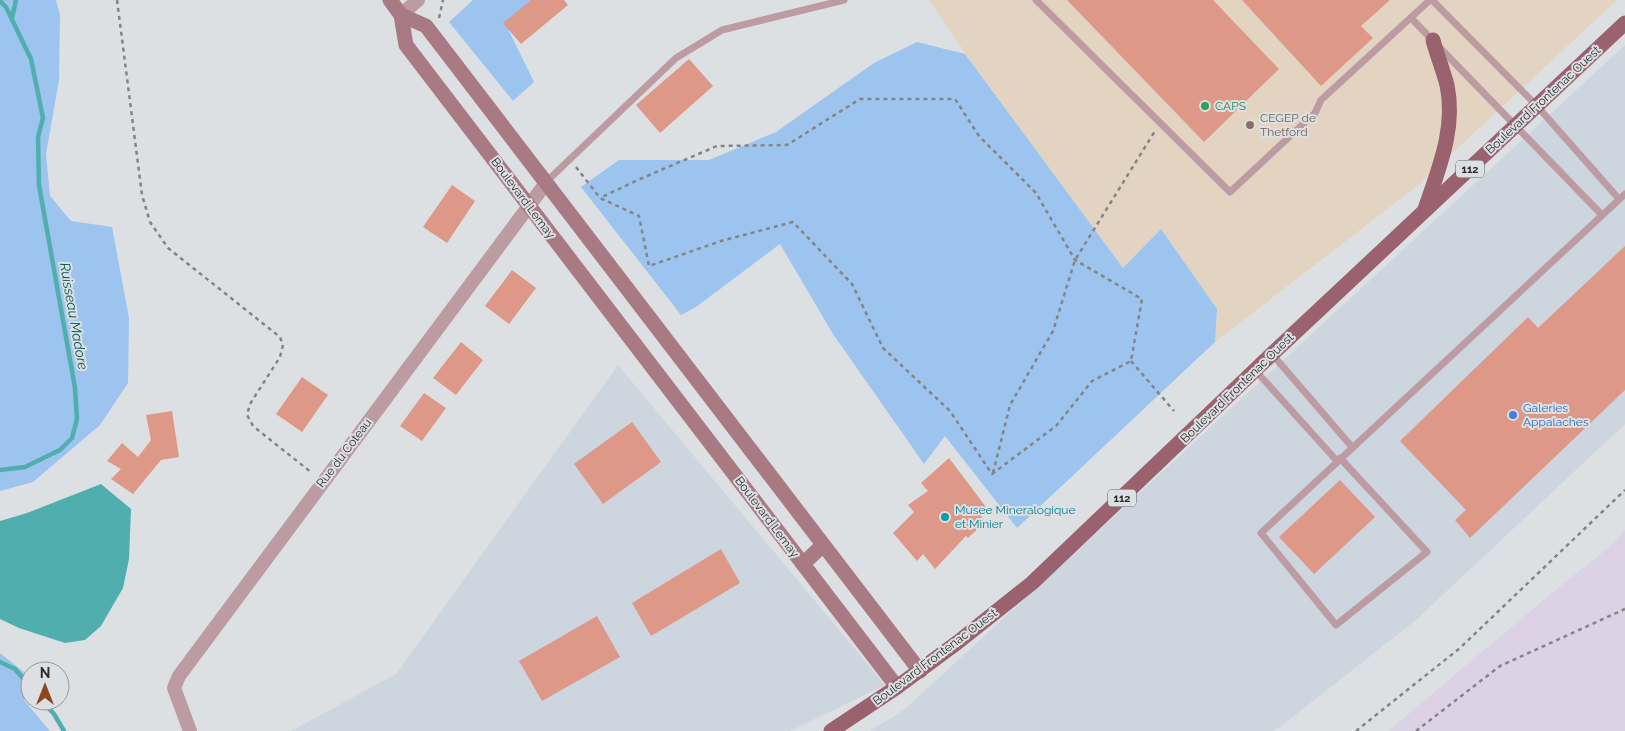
<svg xmlns="http://www.w3.org/2000/svg" width="1625" height="731" font-family="Raleway,sans-serif">
<rect width="100%" height="100%" fill="#dde0e3"/>
<!-- built -->
<g fill="#cdd5de">
<path d="M 1625,45 L 1625,424 L 1416,620 L 1281,726 L 1272,731 L 870,731 L 905,709 Z"/>
<path d="M 618,365 L 885,685 L 790,731 L 291,731 L 396,674 Z"/>
</g>
<!-- industrial -->
<path fill="#dbd2e6" d="M 1625,530 L 1625,731 L 1388,731 L 1547,597 L 1609,547 Z"/>
<!-- education -->
<path fill="#e2d4c1" d="M 929,0 L 1617,0 L 1417,186 L 1215,342 L 1217,309 L 1161,229 L 1123,268 L 972,63 Z"/>
<!-- green -->
<g fill="#9cc4ef">
<path d="M 0,0 L 56,0 L 60,15 L 59,80 L 46,154 L 50,196 L 71,221 L 112,227 L 129,318 L 128,383 L 100,425 L 33,482 L 0,491 Z"/>
<path d="M 473,0 L 545,0 L 509,31 L 534,82 L 513,101 L 449,22 Z"/>
<path d="M 917,42 L 965,54 L 1123,268 L 1161,229 L 1217,309 L 1215,342 L 1017,528 L 945,436 L 924,464 L 833,334 L 780,244 L 696,307 L 681,315 L 581,187 L 619,160 L 709,160 L 776,132 L 874,63 Z"/>
<path d="M 0,653 L 30,677 L 30,688 L 24,700 L 50,731 L 0,731 Z"/>
</g>
<!-- water -->
<path fill="#51aeae" d="M 101,484 L 131,509 L 129,559 L 123,588 L 101,626 L 85,640 L 65,643 L 19,628 L 0,619 L 0,521 L 27,513 Z"/>
<g fill="none" stroke-linecap="round" stroke-linejoin="round">
<!-- stream -->
<g stroke="#51aeae" stroke-width="4.5">
<path d="M 0,1 L 6,7 L 31,59 L 43,118 L 38,137 L 39,185 L 75,388 L 77,419 L 72,438 L 60,450 L 25,467 L 0,470"/>
<path d="M 12,18 L 16,0"/>
<path d="M 0,662 L 15,669 L 30,686"/>
<path d="M 42,701 L 54,714 L 64,731"/>
</g>
</g>
<!-- building -->
<g fill="#de9888">
<path d="M 531,0 L 564,0 L 568,5 L 521,44 L 503,23 Z"/>
<path d="M 1067,0 L 1213,0 L 1279,69 L 1204,142 Z"/>
<path d="M 1242,0 L 1390,0 L 1361,26 L 1373,38 L 1321,86 Z"/>
<path d="M 689,59 L 713,86 L 660,133 L 636,105 Z"/>
<path d="M 452,185 L 475,201 L 447,243 L 423,227 Z"/>
<path d="M 1625,246 L 1625,390 L 1470,538 L 1455,520 L 1466,510 L 1400,441 L 1528,317 L 1538,328 Z"/>
<path d="M 512,270 L 536,288 L 509,324 L 485,306 Z"/>
<path d="M 461,342 L 483,360 L 456,395 L 433,378 Z"/>
<path d="M 302,377 L 328,395 L 302,432 L 276,414 Z"/>
<path d="M 424,393 L 446,408 L 422,441 L 400,426 Z"/>
<path d="M 172,411 L 179,457 L 161,460 L 133,494 L 111,479 L 121,469 L 107,461 L 122,443 L 138,457 L 151,440 L 146,415 Z"/>
<path d="M 632,422 L 661,462 L 603,504 L 574,464 Z"/>
<path d="M 949,458 L 986,507 L 979,513 L 985,522 L 968,538 L 966,536 L 935,569 L 923,554 L 917,561 L 893,533 L 914,512 L 908,505 L 928,491 L 921,483 Z"/>
<path d="M 1340,480 L 1375,517 L 1314,574 L 1279,537 Z"/>
<path d="M 721,549 L 740,583 L 651,636 L 632,603 Z"/>
<path d="M 597,616 L 620,657 L 542,701 L 519,661 Z"/>
</g>
<g fill="none" stroke-linecap="round" stroke-linejoin="round">
<!-- path -->
<g stroke="#828486" stroke-width="2.5" stroke-dasharray="4 4" stroke-linecap="butt">
<path d="M 117,0 L 142,195 L 150,222 L 168,248 L 280,337 L 283,345 L 280,357 L 250,404 L 247,415 L 253,426 L 312,473"/>
<path d="M 439,18 L 443,0"/>
<path d="M 576,167 L 600,198 L 639,216 L 649,266 L 721,241 L 793,222 L 852,284 L 883,348 L 950,411 L 992,474 L 1056,426 L 1092,381 L 1131,361 L 1142,299 L 1075,260 L 1036,193 L 979,136 L 955,99 L 860,99 L 787,145 L 717,146 L 640,179 L 600,198"/>
<path d="M 1131,361 L 1174,411"/>
<path d="M 993,473 L 1010,405 L 1053,331 L 1075,260 L 1155,131"/>
<path d="M 1356,731 L 1460,648 L 1625,490"/>
<path d="M 1416,731 L 1500,666 L 1625,609"/>
</g>
<!-- lane -->
<g stroke="#bc9ca2" stroke-width="7">
<path d="M 1036,0 L 1230,192 L 1315,113 L 1321,100 L 1430,0"/>
<path d="M 1432,0 L 1537,106 L 1619,199"/>
<path d="M 1411,18 L 1602,215"/>
<path d="M 546,182 L 676,58 L 722,30 L 844,0"/>
<path d="M 1272,354 L 1352,447"/>
<path d="M 1255,370 L 1337,461"/>
<path d="M 1340,458 L 1427,552 L 1336,625 L 1261,533 L 1625,194"/>
</g>
<!-- street -->
<g stroke="#bc9ca2" stroke-width="14">
<path d="M 401,15 L 418,0"/>
<path d="M 190,731 L 174,688 L 179,676 L 546,183"/>
</g>
<!-- secondary -->
<g stroke="#a97a84" stroke-width="15">
<path d="M 390,0 L 401,15 L 406,45 L 897,687"/>
<path d="M 401,15 L 426,26 L 920,671"/>
<path d="M 803,564 L 823,545"/>
</g>
<!-- primary -->
<g stroke="#9a626f" stroke-width="15">
<path d="M 1425,209 C 1439,168 1456,128 1447,85 C 1443,70 1437,55 1433,40"/>
<path d="M 831,731 L 897,687 L 958,642 L 1032,583 L 1272,354 L 1625,23"/>
</g>
</g>
<!-- markers -->
<circle fill="#2e9e5b" stroke="#dde0e3" stroke-width="2" cx="1205" cy="106" r="5"/>
<circle fill="#8d6e63" stroke="#dde0e3" stroke-width="2" cx="1250" cy="125" r="5"/>
<circle fill="#3f7fe0" stroke="#dde0e3" stroke-width="2" cx="1513" cy="415" r="5"/>
<circle fill="#0f9aa8" stroke="#dde0e3" stroke-width="2" cx="945" cy="517" r="5"/>
<g text-anchor="middle" dominant-baseline="central" stroke-width="4" stroke-linejoin="round" paint-order="stroke">
<!-- shield labels -->
<g fill="#dde0e3" stroke="#616364" stroke-width="1">
<rect x="1456" y="160.5" width="28" height="17" rx="4"/>
<rect x="1108" y="489.5" width="28" height="17" rx="4"/>
</g>
<g font-size="11" font-weight="bold" fill="#2c2d2e">
<text x="1470" y="169">112</text>
<text x="1122" y="498">112</text>
</g>
<!-- street labels -->
<g font-size="12" fill="#2c2d2e" stroke="#dde0e3">
<text transform="translate(1543 100) rotate(-43)">Boulevard Frontenac Ouest</text>
<text transform="translate(523 198) rotate(53)">Boulevard Lemay</text>
<text transform="translate(1237 388) rotate(-44)">Boulevard Frontenac Ouest</text>
<text transform="translate(344 453) rotate(-53)">Rue du Coteau</text>
<text transform="translate(767 517) rotate(53)">Boulevard Lemay</text>
<text transform="translate(935 657) rotate(-37)">Boulevard Frontenac Ouest</text>
</g>
<!-- leisure labels -->
<g font-size="12" fill="#27864d" stroke="#dde0e3" text-anchor="start">
<text x="1215" y="106">CAPS</text>
</g>
<!-- education labels -->
<g font-size="12" fill="#785e54" stroke="#dde0e3" text-anchor="start">
<text x="1260" y="118">CEGEP de<tspan x="1260" dy="14">Thetford</tspan></text>
</g>
<!-- shop labels -->
<g font-size="12" fill="#366cbe" stroke="#dde0e3" text-anchor="start">
<text x="1523" y="408">Galeries<tspan x="1523" dy="14">Appalaches</tspan></text>
</g>
<!-- culture labels -->
<g font-size="12" fill="#0d838f" stroke="#dde0e3" text-anchor="start">
<text x="955" y="510">Musee Mineralogique<tspan x="955" dy="14">et Minier</tspan></text>
</g>
<!-- water labels -->
<g font-size="14" font-style="italic" fill="#015859" stroke="#dde0e3">
<text transform="translate(74 316) rotate(80)">Ruisseau Madore</text>
</g>
</g>
<!-- north arrow -->
<g transform="translate(45 686)"><circle r="24" fill="#dde0e3" stroke="#96989b"/>
<path d="M0-4L9 19L0 12L-9 19Z" fill="#8b461d"/>
<text y="-8" font-size="14" font-weight="bold" text-anchor="middle" fill="#2c2d2e">N</text>
</g>
</svg>
